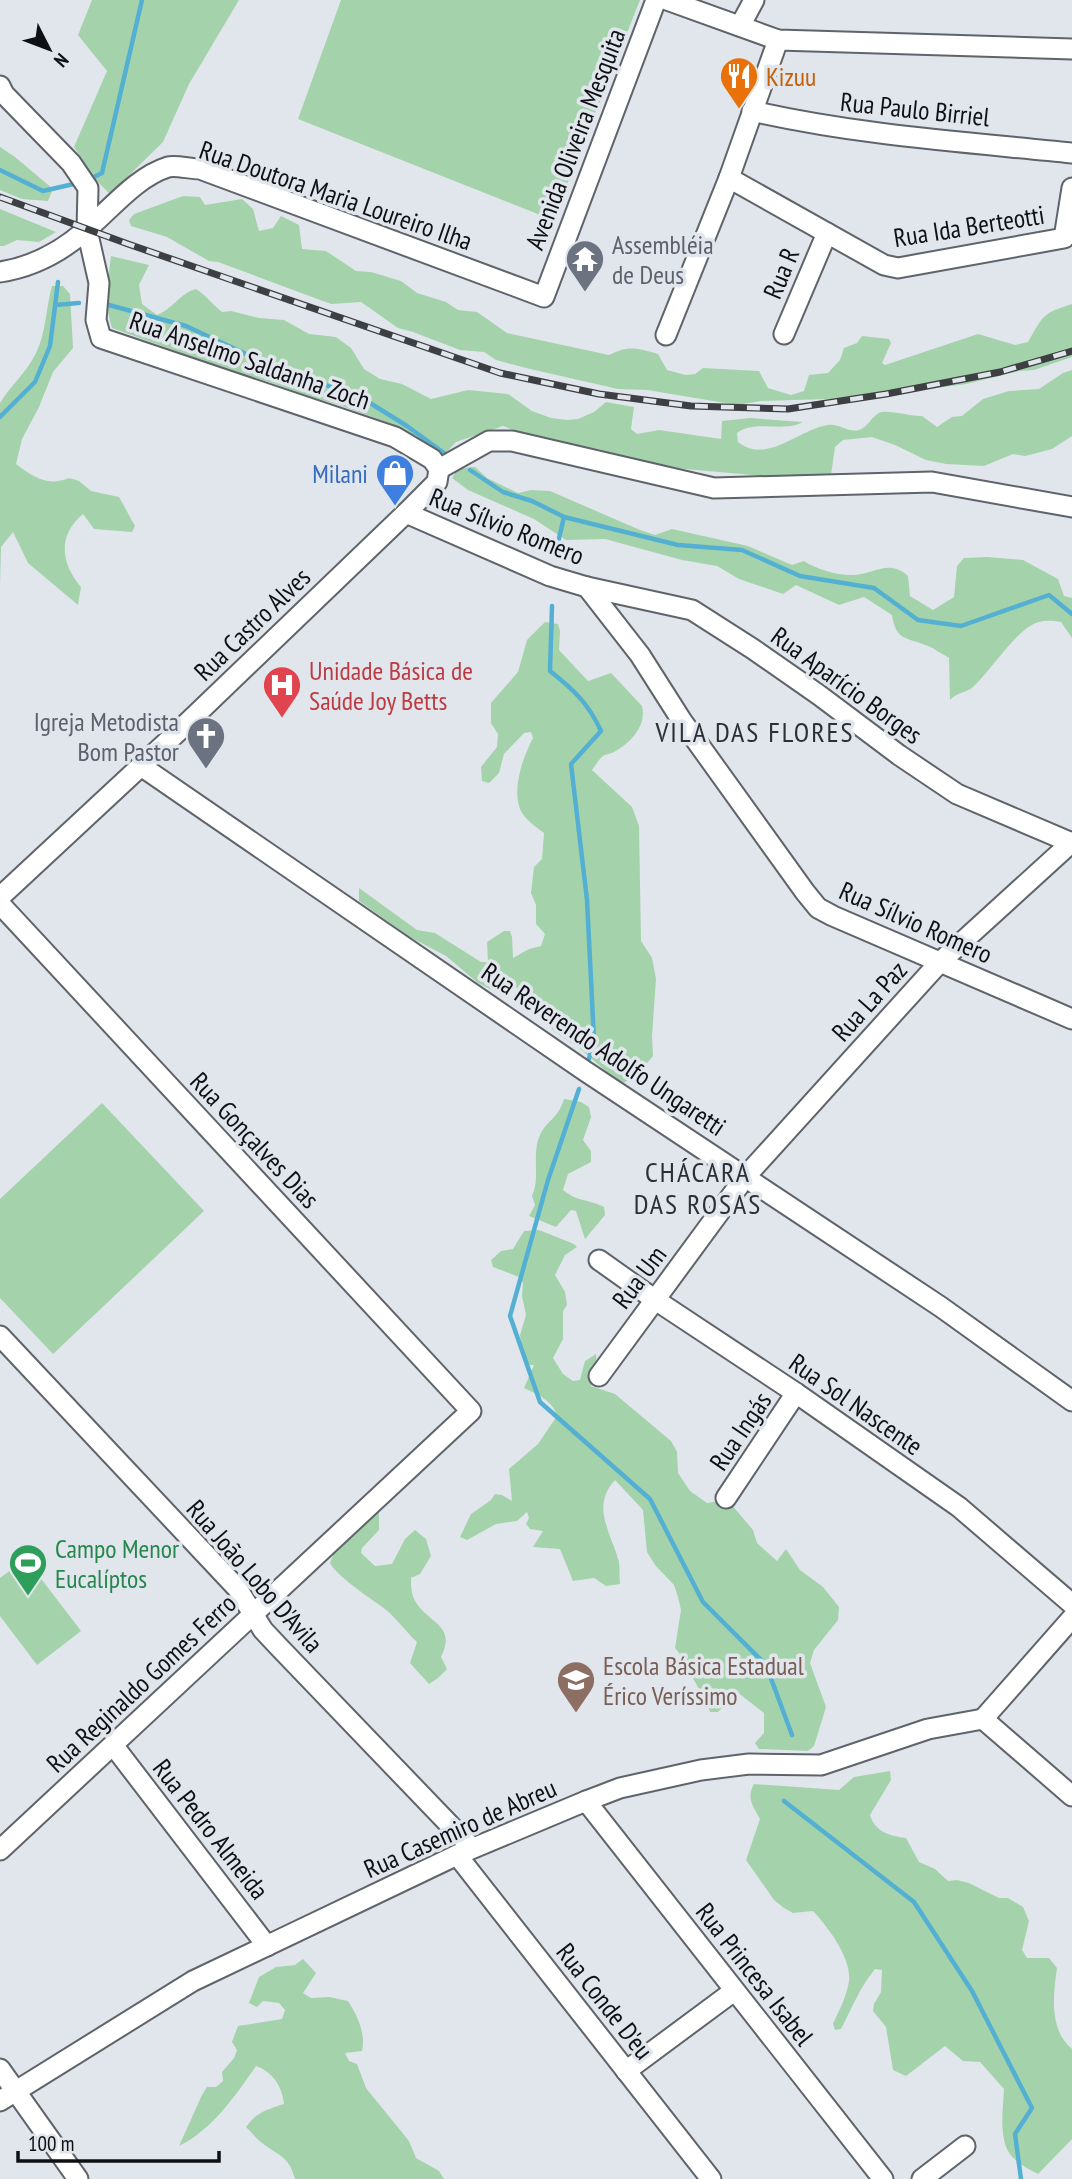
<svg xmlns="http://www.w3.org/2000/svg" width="1072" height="2179" font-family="'PT Sans Narrow',sans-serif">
<rect width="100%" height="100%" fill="#e1e6ed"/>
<!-- green -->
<g fill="#a4d3ab">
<path d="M 92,0 L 239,0 L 189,84 L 163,142 L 110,194 L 95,179 L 74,147 L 107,71 L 78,35 Z"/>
<path d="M 341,0 L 640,0 L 553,220 L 298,119 Z"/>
<path d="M 0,147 L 15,157 L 53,189 L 48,201 L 22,199 L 0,190 Z"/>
<path d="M 183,196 L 200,197 L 205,205 L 242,199 L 253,209 L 259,231 L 273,228 L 281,216 L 299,225 L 302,249 L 326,251 L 356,271 L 371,272 L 401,281 L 417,293 L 446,302 L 458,310 L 477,312 L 507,333 L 609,355 C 629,345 637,348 658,354 L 667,370 L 686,375 L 695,374 L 703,368 L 759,371 L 768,388 L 791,395 L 804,391 L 809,375 L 828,373 L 840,360 L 844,348 L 857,343 L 862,336 L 889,339 L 891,343 L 882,363 L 885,365 L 978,334 L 1015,345 L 1028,342 C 1044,315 1041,314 1072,304 L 1072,357 L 1034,370 L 1020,371 L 966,384 L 862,398 L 761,401 L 737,405 L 647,390 L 618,389 L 530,369 L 496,360 L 484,352 L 460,350 L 413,332 L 398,328 L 361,302 L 331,304 L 218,262 L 209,261 L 167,237 L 131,226 L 129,220 L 134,214 Z"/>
<path d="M 0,209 L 56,232 L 39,242 L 17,240 L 4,246 L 0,246 Z"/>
<path d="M 111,256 L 149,265 L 139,285 L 142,304 L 157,315 C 173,309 180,293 196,289 C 206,295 213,305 222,312 L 231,311 L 259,318 L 284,320 L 309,334 L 336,337 L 351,348 L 364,369 L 380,379 L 402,384 L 431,399 L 468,390 L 508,394 L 532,411 L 551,418 L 567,420 L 578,419 L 594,412 L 606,402 L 634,407 L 631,429 L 637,434 L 659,430 L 721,439 L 722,421 L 750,418 L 803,422 C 783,433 756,419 737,433 L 738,442 C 767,465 799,429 828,425 C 839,423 848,433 859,430 C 868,427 871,417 879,413 C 888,409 911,417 922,416 L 937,427 L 952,417 L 962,416 L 983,399 L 1009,391 L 1039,389 L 1063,373 L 1072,370 L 1072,436 L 1052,449 L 1025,456 L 1013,454 L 984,466 L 946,464 L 926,460 L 895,445 L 872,437 L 843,440 L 835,447 L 831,475 L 822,481 L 640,465 L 599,449 L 548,443 L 503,426 L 456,442 L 442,457 L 392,424 L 336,404 L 304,395 L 269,382 L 234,372 L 112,328 C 104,305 108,280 111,256 Z"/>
<path d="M 52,286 L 63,286 L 70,294 L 73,348 L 53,372 L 39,407 L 22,439 L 16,464 C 33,477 48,487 69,478 L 79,481 L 91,491 L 119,497 L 135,526 L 132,532 L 94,529 L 83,514 C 57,536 61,563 81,587 L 78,605 L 28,563 L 13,532 L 1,547 L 0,586 L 0,403 C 11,385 27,372 36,353 C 46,333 46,307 52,286 Z"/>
<path d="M 471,467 L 475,467 L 487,478 L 518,493 L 531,490 L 550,491 L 640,530 L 655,535 L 672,529 L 748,546 L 792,565 L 804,561 C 816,569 836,575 851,575 C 874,575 888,558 908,576 L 910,596 L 933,610 L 954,597 L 957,566 L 964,558 L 987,557 L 1023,560 L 1058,579 L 1064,596 L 1072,598 L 1072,638 L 1061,622 C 1053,621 1046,620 1039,622 C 1018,627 990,672 973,687 C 966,693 957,692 950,700 L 949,658 C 942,654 935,649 928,646 C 907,637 896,642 892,615 L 864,597 L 839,605 L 796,585 L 783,594 L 739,579 L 717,566 L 682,560 L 605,539 L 566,540 L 534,519 L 468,490 L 452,478 L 457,470 Z"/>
<path d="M 545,622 L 558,624 L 560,631 L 559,650 L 588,681 L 611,673 L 642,706 C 647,726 630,743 614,752 C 610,754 606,754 603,756 C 599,759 595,766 592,770 L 632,807 L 639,826 L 641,941 L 652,958 L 656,979 L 652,1036 L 653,1056 L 635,1077 L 621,1084 L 578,1047 L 555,1032 L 529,1005 L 514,984 L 509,980 L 490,989 L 478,983 L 446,956 L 410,937 L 359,901 L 359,888 L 417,930 L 435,933 L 481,962 L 488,962 L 487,942 L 504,931 L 510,931 L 512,937 L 513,958 L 529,949 L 541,946 L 545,934 L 536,924 L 536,905 L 531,893 L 534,867 L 542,859 L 544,833 C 535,826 525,820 520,809 C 512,787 523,757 533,738 L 531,732 L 524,733 L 504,754 L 499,773 L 489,783 L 482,781 L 481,767 L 497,747 L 498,734 L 491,723 L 491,703 L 518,672 L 527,640 Z"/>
<path d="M 564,1099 L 581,1102 L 589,1107 L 591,1117 L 583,1140 L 591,1151 L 591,1162 L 568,1174 L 563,1190 C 580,1203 586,1198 604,1207 L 605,1215 L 585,1239 L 576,1211 L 571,1210 L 556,1227 L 529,1216 L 535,1205 L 532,1196 C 541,1177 531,1155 540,1135 C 547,1120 558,1119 564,1099 Z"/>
<path d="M 102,1103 L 204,1211 L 53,1354 L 0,1298 L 0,1199 Z"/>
<path d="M 539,1230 L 574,1244 L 577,1247 L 565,1255 L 555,1275 L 565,1292 L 567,1305 L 563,1311 L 563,1339 L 553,1358 L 563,1374 L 573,1381 L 580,1380 L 585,1361 L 596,1354 L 597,1368 L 591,1386 L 615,1394 L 671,1441 L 677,1452 L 678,1473 L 690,1491 L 707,1503 L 719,1501 L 731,1504 L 753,1530 L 757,1543 L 777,1561 L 786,1549 L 800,1570 L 823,1587 L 839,1607 L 838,1620 L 814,1650 L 810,1663 L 826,1707 L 814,1746 L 808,1751 L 759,1749 L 755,1743 L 764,1733 L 764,1713 L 737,1692 L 718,1712 L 710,1712 C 707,1700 701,1693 695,1682 C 687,1667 687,1662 675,1648 L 681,1610 L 678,1597 L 674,1585 L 655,1565 L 647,1552 L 643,1510 L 615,1480 C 590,1507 612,1534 619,1562 C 620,1569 619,1577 620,1584 L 606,1586 L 594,1578 L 573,1581 L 560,1549 L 533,1547 L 543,1531 L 530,1529 L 526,1524 L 529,1518 L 527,1512 L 517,1521 L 496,1524 L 467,1540 L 460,1537 L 471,1514 L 491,1500 L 495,1494 L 502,1495 L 512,1501 L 509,1469 L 538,1444 L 557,1416 C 553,1401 537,1394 524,1388 L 534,1365 L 527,1365 L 523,1360 L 520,1335 L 526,1315 L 522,1296 L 523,1283 L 519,1277 L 493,1267 L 491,1260 L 501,1251 L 513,1249 L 524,1231 Z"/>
<path d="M 376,1508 L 379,1511 L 379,1530 L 362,1548 L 361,1553 L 375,1566 L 392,1564 L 405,1539 L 415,1530 L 426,1539 L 431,1556 L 420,1574 L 411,1578 C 411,1586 411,1593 415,1601 C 429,1624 457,1625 441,1657 L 447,1669 L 438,1678 L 429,1684 L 410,1663 L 417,1642 C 406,1632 393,1614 381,1606 C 369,1598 336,1575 330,1563 L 338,1543 Z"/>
<path d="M 26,1559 L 81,1631 L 37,1665 L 0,1616 L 0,1578 Z"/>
<path d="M 890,1771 L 891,1780 L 870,1815 C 875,1832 890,1836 906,1838 L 919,1862 L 935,1869 L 948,1881 L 957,1880 L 969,1883 L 999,1898 L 1008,1898 L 1023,1907 L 1029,1921 L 1022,1950 L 1027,1958 L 1049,1958 L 1057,1968 C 1053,1995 1049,2030 1072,2049 L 1072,2139 L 1038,2174 C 1028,2169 1013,2161 1008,2151 C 999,2133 1003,2108 1004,2089 L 980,2062 L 963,2061 L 945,2046 L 906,2076 L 893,2070 L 886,2027 L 873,2011 L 874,2004 L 881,1992 L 882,1970 L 875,1969 C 860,1987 852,2008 841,2029 L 835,2030 L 833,2024 C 839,2010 847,1996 849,1981 C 852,1959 828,1927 813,1911 L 793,1913 L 784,1908 L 774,1900 L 746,1860 L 760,1819 C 753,1806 746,1798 754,1784 L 839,1790 L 854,1777 Z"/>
<path d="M 303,1959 L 316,1973 L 303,1993 L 311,1998 L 329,1997 L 348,2001 C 357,2015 366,2033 362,2051 L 345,2053 L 349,2061 L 357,2064 L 366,2088 L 409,2141 L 416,2158 L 439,2171 L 444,2179 L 295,2179 C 289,2156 279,2156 262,2143 C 256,2138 251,2132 246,2127 C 255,2113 268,2109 284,2104 C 282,2086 273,2072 256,2066 C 236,2095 212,2130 179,2146 L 202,2095 L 207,2087 L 216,2087 L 223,2081 L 222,2072 L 234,2058 L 237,2050 L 232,2042 L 238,2026 L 282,2019 L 285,2010 L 279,2003 L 263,2001 L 257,2007 L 249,2003 L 259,1977 L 276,1967 L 295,1965 Z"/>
</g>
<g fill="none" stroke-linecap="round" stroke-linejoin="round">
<!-- stream -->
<g stroke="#54b0d3" stroke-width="4.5">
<path d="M 0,170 L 43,191 L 78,183"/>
<path d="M 90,179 L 102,173 L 142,0"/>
<path d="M 55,305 L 79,303"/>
<path d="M 109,305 L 186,326 L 267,364 L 362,398 L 407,426 L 444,453"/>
<path d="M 0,417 L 35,382 L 50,346 L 58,282"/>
<path d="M 470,470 L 503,492 L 532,501 L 564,517 L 678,545 L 742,550 L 800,576 L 874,588 L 918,620 L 961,626 L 1049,595 L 1072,614"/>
<path d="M 558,556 L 557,547 L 564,517"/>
<path d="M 552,606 L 550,671 C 574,690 588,703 601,731 L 571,764 L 587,900 L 594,1040 L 587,1066"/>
<path d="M 579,1089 L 548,1180 L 510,1316 L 540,1402 L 650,1499 L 703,1602 L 766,1665 L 792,1735"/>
<path d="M 784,1801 L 914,1902 L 972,1991 L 1032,2108 L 1015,2134 L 1021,2179"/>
</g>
<!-- minor casing -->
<g stroke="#5f636a" stroke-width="23">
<g id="minor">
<path d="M 667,0 L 778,40 L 1072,49"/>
<path d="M 740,26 L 754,0"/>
<path d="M 0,86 L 4,94 L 71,163 L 88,188 L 87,230 L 99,283 L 96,320 L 101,338 L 395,437 L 432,459 L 439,469"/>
<path d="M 752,111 C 857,135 965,142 1072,153"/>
<path d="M 729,178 L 884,265 L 898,268 L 1064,238 L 1072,188"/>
<path d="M 0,272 C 33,267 61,252 86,230 C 110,210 136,177 168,167 C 176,165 190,169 200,169 L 544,297 L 656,0"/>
<path d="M 784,334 L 827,233"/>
<path d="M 666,335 L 729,178 L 778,40"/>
<path d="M 439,469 L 489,441 L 512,441 L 714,488 L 932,482 L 1072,507"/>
<path d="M 406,513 L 550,576 L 587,587 L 692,610 L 753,649 L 819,695 L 899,755 L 957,794 L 1072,843"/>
<path d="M 587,587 L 640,655 L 682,721 L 805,892 L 818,908 L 833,916 L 1072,1019"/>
<path d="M 141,766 L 585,1071 L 941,1307 L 1072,1401"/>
<path d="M 0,897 L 184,726 L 406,513 L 437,482 L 439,469"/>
<path d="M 0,904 L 471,1411 L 0,1850"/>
<path d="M 599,1260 L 654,1299 L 796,1393 L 959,1507 L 1072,1604"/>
<path d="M 0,1336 L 237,1588 L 263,1630 L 278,1646 L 472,1848"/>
<path d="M 599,1376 L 746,1176 L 939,963 L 1072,842"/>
<path d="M 726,1498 L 796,1393"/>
<path d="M 983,1719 L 1072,1618"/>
<path d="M 983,1719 L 1072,1796"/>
<path d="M 113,1745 L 267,1946"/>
<path d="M 586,1801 L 883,2179"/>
<path d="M 457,1855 L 711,2179"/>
<path d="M 0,2069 L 78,2179"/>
<path d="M 626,2071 L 734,1991"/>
<path d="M 0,2101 L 193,1981 L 457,1855 L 586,1801 L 620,1788 L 701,1770 L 749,1764 L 821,1765 L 928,1729 L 983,1719"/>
<path d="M 922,2179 L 965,2146"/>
</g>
</g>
<!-- minor -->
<use href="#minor" stroke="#fff" stroke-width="19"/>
<!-- rail casing -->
<g stroke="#3d3f43" stroke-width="7">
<path id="rail" d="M 0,197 L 128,244 L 500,373 L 599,394 L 691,406 L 788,409 L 886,394 L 1000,372 L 1072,351"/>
</g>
<!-- rail -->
<use href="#rail" stroke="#e1e6ed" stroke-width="4.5" stroke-dasharray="13" stroke-linecap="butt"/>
</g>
<!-- icons -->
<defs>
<g id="restaurant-pin" transform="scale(2.0125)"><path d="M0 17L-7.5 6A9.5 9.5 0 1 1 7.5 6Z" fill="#e8710a" stroke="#e1e6ed"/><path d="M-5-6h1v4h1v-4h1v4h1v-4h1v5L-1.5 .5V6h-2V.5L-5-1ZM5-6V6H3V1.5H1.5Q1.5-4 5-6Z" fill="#fff"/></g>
<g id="temple-pin" transform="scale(2.0125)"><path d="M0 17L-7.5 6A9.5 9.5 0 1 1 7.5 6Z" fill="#6b7280" stroke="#e1e6ed"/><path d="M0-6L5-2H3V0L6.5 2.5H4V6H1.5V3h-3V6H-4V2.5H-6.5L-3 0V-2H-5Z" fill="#fff"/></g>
<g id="shop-pin" transform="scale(2.0125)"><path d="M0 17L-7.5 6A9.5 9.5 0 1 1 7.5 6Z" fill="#3f7fe0" stroke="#e1e6ed"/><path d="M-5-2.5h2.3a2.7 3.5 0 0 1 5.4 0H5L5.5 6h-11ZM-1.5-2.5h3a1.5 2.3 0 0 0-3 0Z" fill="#fff"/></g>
<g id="hospital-pin" transform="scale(2.0125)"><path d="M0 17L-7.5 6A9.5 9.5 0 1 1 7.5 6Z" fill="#e0444e" stroke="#e1e6ed"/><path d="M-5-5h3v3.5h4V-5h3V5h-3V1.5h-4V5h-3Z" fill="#fff"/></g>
<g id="church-pin" transform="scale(2.0125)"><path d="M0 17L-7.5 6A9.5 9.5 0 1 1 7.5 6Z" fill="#6b7280" stroke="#e1e6ed"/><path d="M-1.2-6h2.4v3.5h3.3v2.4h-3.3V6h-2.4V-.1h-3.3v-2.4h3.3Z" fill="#fff"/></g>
<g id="stadium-pin" transform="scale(2.0125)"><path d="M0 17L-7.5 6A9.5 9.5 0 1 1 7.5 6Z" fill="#2e9e5b" stroke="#e1e6ed"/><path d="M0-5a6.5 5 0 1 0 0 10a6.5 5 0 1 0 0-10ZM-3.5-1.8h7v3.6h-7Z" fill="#fff"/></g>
<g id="school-pin" transform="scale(2.0125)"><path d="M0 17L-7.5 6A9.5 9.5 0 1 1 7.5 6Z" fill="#8d6e63" stroke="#e1e6ed"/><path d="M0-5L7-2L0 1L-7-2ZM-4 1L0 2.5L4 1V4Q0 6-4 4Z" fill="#fff"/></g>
</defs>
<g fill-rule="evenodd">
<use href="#restaurant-pin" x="739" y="76"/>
<use href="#temple-pin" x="585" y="259"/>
<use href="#shop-pin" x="395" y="473"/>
<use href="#hospital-pin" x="282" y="685"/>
<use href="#church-pin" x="206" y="736"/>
<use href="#stadium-pin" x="28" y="1563"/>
<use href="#school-pin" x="576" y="1680"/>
</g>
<g text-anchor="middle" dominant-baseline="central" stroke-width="7" stroke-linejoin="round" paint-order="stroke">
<!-- food labels -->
<g font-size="26" fill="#c56008" stroke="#e1e6ed" text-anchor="start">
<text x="766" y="76">Kizuu</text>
</g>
<!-- street labels -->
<g font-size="26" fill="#0f1013" stroke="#e1e6ed">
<text transform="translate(915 109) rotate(6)">Rua Paulo Birriel</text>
<text transform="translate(575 139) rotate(-69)">Avenida Oliveira Mesquita</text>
<text transform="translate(336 195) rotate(19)">Rua Doutora Maria Loureiro Ilha</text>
<text transform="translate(969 226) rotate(-9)">Rua Ida Berteotti</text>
<text transform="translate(781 273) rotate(-67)">Rua R</text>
<text transform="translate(250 360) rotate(19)">Rua Anselmo Saldanha Zoch</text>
<text transform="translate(507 526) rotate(22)">Rua Sílvio Romero</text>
<text transform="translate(252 624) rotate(-44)">Rua Castro Alves</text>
<text transform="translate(847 685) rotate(36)">Rua Aparício Borges</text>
<text transform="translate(916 922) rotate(24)">Rua Sílvio Romero</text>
<text transform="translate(869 1001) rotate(-48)">Rua La Paz</text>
<text transform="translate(604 1049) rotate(34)">Rua Reverendo Adolfo Ungaretti</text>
<text transform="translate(255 1140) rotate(47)">Rua Gonçalves Dias</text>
<text transform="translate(639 1277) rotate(-53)">Rua Um</text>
<text transform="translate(856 1404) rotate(35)">Rua Sol Nascente</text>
<text transform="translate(740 1431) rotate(-56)">Rua Ingás</text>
<text transform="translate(255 1576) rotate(49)">Rua João Lobo D'Avila</text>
<text transform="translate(141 1683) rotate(-43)">Rua Reginaldo Gomes Ferro</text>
<text transform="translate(460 1828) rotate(-24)">Rua Casemiro de Abreu</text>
<text transform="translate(211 1829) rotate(52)">Rua Pedro Almeida</text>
<text transform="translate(755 1974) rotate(52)">Rua Princesa Isabel</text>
<text transform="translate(605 2001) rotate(52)">Rua Conde D'eu</text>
</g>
<!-- worship labels -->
<g font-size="26" fill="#5b616d" stroke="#e1e6ed" text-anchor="start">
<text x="612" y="244">Assembléia<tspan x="612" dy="30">de Deus</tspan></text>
<text x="179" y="721" text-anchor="end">Igreja Metodista<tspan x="179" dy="30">Bom Pastor</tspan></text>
</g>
<!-- shop labels -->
<g font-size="26" fill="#366cbe" stroke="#e1e6ed" text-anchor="end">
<text x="368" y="473">Milani</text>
</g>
<!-- health labels -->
<g font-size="26" fill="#be3a42" stroke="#e1e6ed" text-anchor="start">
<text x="309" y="670">Unidade Básica de<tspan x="309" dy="30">Saúde Joy Betts</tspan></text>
</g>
<!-- leisure labels -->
<g font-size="26" fill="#27864d" stroke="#e1e6ed" text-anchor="start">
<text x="55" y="1548">Campo Menor<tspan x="55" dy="30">Eucalíptos</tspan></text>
</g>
<!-- education labels -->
<g font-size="26" fill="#785e54" stroke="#e1e6ed" text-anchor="start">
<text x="603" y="1665">Escola Básica Estadual<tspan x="603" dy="30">Érico Veríssimo</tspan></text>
</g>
<!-- neighbourhood labels -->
<g font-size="28" letter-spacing="2" fill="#2c3036" stroke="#e1e6ed">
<text x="755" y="731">VILA DAS FLORES</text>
<text x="698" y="1171">CHÁCARA<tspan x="698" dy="32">DAS ROSAS</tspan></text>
</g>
</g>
<!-- north arrow -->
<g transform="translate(49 49) rotate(132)" stroke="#e1e6ed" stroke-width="5" paint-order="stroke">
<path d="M0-5L12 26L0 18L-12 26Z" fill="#0f1013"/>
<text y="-10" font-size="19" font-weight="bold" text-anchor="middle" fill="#0f1013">N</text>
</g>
<!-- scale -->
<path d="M18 2151v10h201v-10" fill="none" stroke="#0f1013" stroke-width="3.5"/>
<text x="28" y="2151" font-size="21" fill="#0f1013" stroke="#e1e6ed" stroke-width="5" paint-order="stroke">100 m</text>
</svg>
